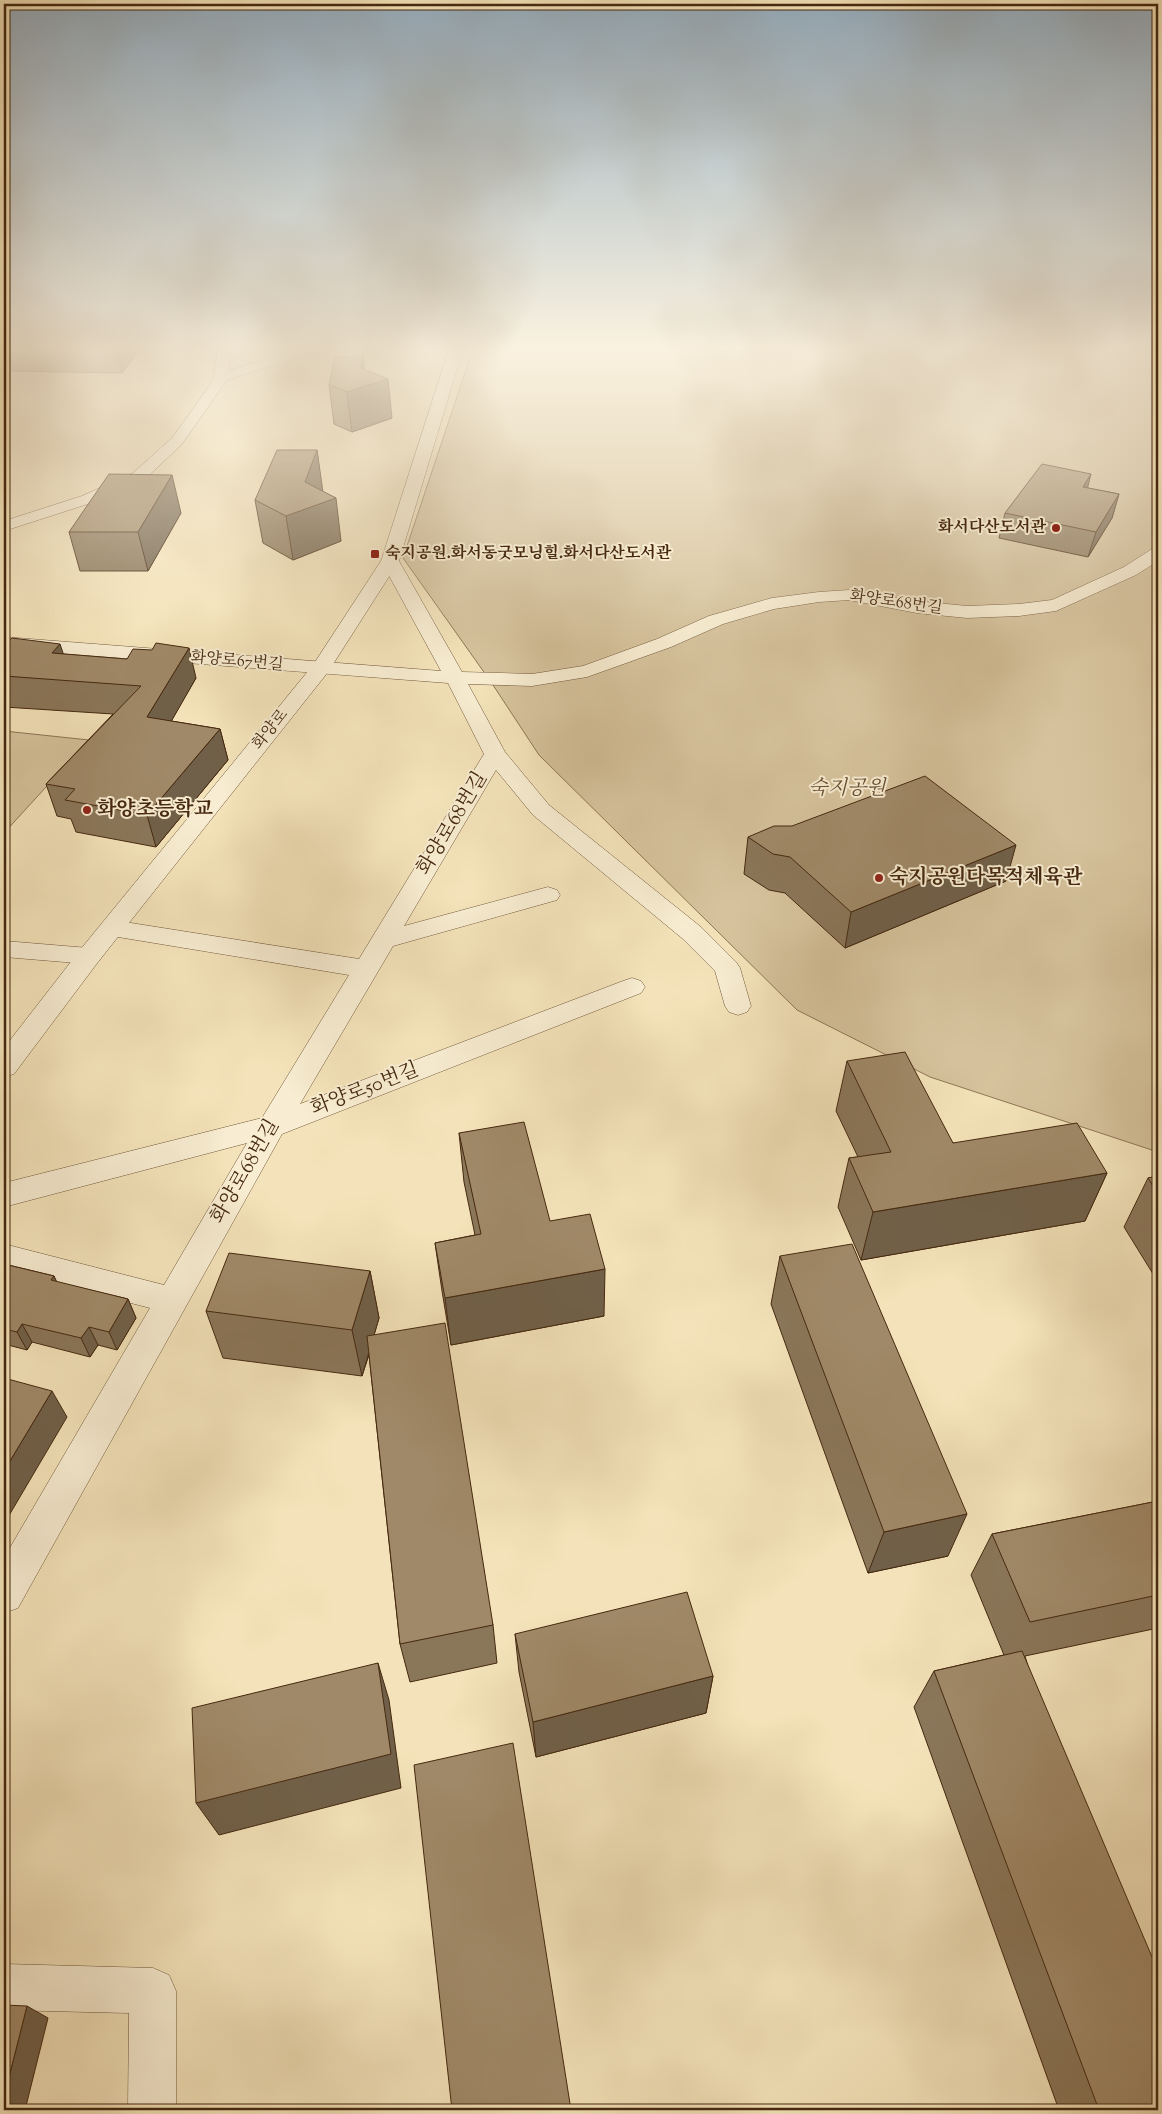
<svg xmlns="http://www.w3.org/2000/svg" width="1162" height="2114" font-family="'Sorts Mill Goudy','Noto Serif KR',serif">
<rect width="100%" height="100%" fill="#f4e3ba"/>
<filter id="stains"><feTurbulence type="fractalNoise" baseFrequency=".004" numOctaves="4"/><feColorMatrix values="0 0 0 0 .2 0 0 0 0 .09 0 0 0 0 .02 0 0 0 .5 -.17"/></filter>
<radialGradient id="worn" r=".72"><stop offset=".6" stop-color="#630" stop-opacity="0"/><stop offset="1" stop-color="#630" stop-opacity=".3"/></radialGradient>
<!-- green -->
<g fill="#d6c39d" stroke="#8e7656">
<path d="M 473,349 L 1158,349 L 1158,1152 L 930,1077 L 797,1010 L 539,755 L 491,682 L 403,558 Z"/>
<path d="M 4,731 L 89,740 L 4,833 Z"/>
</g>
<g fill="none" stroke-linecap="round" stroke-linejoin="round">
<!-- minor casing -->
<g stroke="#71573a" stroke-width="1">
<g id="minor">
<path d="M 218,349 L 232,349 L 228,371 L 298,349 L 318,349 L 316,352 L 227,380 L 182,444 L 145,479 L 94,502 L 4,531 L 4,521 L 82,496 L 133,473 L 172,438 L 213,381 Z"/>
<path d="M 1158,548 L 1158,561 L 1136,575 L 1056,611 L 1019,616 L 967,618 L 917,613 L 849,600 L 819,602 L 774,609 L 723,624 L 671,647 L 587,677 L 532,686 L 468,684 L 505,752 L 549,805 L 701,927 L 736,962 L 740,968 L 751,1006 L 747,1012 L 738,1015 L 729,1012 L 725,1006 L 715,971 L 683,939 L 533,815 L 496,770 L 404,926 L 548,887 L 557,890 L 560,895 L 557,900 L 393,946 L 300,1104 L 623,981 L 632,978 L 641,981 L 645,987 L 641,993 L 282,1134 L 18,1608 L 4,1613 L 4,1558 L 150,1308 L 4,1270 L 4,1244 L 164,1285 L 247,1143 L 4,1207 L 4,1183 L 262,1118 L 349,975 L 112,936 L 103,934 L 100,928 L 103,922 L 112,920 L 359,959 L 484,754 L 448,683 L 4,649 L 4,637 L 441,671 L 381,561 L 384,557 L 390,556 L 396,557 L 399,561 L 462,672 L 532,674 L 583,666 L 657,639 L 709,616 L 772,598 L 819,592 L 849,590 L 917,601 L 967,606 L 1019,604 L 1052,600 L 1124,567 L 1152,549 Z"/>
<path d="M 4,941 L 89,948 L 98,950 L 102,956 L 98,962 L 89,964 L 4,957 Z"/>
<path d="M 4,1964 L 153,1968 L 169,1975 L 176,1991 L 176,2110 L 128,2110 L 129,2013 L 4,2010 Z"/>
</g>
</g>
<!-- tertiary casing -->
<g stroke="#71573a" stroke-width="1">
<path id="tertiary" d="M 449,349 L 463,349 L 399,561 L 328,672 L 98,962 L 14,1074 L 4,1077 L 4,1048 L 80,950 L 313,665 L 381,561 Z"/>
</g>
<!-- minor -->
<use href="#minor" fill="#f8edd2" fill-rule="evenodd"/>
<!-- tertiary -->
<use href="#tertiary" fill="#f8edd2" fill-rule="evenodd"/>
</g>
<!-- wall -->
<g fill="#8a7659" stroke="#45280f">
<path d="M 4,349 L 140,349 L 122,373 L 4,371 Z"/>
<path d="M 363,356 L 364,369 L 392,418 L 352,432 L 334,424 L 329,385 Z"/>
<path d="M 317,450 L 322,491 L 341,541 L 293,560 L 263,543 L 255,500 Z"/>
<path d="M 1088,488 L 1119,494 L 1112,518 L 1088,557 L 999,538 L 1005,513 Z"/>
<path d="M 181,513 L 148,571 L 80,571 L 69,532 Z"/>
<path d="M 4,645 L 63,654 L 196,678 L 171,721 L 220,729 L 228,760 L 156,847 L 76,832 L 71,819 L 57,816 L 46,784 L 113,714 L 4,707 Z"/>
<path d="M 748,837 L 1006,881 L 845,948 L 785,893 L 769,890 L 744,874 Z"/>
<path d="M 847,1061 L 953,1143 L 1107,1173 L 1085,1221 L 861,1260 L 838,1207 L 849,1158 L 858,1157 L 836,1111 Z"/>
<path d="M 459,1133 L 550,1221 L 604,1316 L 451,1345 L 442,1291 L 435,1243 L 475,1235 L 464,1182 Z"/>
<path d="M 1158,1176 L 1158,1282 L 1124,1227 L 1148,1178 Z"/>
<path d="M 780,1256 L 948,1556 L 868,1573 L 771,1304 Z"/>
<path d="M 4,1264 L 54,1276 L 56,1282 L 128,1299 L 136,1318 L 117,1350 L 98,1345 L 90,1357 L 32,1342 L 27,1350 L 4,1344 Z"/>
<path d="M 370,1271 L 379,1318 L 374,1335 L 493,1625 L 497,1663 L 410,1682 L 400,1644 L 369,1355 L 362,1376 L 223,1358 L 206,1311 Z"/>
<path d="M 1158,1501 L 1158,1628 L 1025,1656 L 1158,2110 L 1059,2110 L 914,1707 L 934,1671 L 1004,1655 L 971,1575 L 992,1534 Z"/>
<path d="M 515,1634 L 713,1676 L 706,1713 L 536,1757 L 519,1672 Z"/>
</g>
<!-- shaded-wall -->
<g fill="#706049" stroke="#45280f">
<path d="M 117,349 L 140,349 L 122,373 Z"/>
<path d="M 363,356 L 366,386 L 388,379 L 392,418 L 352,432 L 347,392 L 361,368 Z"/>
<path d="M 317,450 L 323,492 L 336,498 L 341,541 L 293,560 L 286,516 Z"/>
<path d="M 1091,474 L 1085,498 L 1083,487 Z"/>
<path d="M 172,475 L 181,513 L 148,571 L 138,532 Z"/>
<path d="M 1119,494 L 1112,518 L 1088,557 L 1096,532 Z"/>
<path d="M 60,644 L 70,674 L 52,653 Z"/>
<path d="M 189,648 L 196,678 L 156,748 L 147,717 Z"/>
<path d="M 220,729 L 228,760 L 156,847 L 147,815 Z"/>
<path d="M 1016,845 L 1006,881 L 845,948 L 851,912 Z"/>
<path d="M 1107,1173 L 1085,1221 L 861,1260 L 873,1212 Z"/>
<path d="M 605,1269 L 604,1316 L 451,1345 L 445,1298 Z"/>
<path d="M 370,1271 L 379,1318 L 362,1376 L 352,1330 Z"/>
<path d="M 54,1276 L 63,1295 L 51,1280 Z"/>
<path d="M 128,1299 L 136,1318 L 117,1350 L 109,1332 Z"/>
<path d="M 22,1324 L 32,1342 L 27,1350 L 17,1332 Z"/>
<path d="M 89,1327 L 98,1345 L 90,1357 L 81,1338 Z"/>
<path d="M 52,1391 L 67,1417 L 4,1524 L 4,1471 Z"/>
<path d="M 967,1514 L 948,1556 L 868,1573 L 884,1532 Z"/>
<path d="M 378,1663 L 389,1700 L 401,1788 L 219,1835 L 196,1803 Z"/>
<path d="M 713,1676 L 706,1713 L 536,1757 L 533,1722 Z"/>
<path d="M 27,2006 L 48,2018 L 25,2110 L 4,2110 L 4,2097 Z"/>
</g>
<!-- building -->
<g fill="#a08968" stroke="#45280f">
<path d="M 363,356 L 361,368 L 388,379 L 347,392 L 329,385 L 335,357 Z"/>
<path d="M 277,450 L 317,450 L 305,482 L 336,498 L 286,516 L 255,500 Z"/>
<path d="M 1042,464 L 1091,474 L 1083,487 L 1119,494 L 1096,532 L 1005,513 Z"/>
<path d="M 109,474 L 172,475 L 138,532 L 69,532 Z"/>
<path d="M 12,638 L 60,644 L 52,653 L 127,659 L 133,649 L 152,650 L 156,643 L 189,648 L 147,717 L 220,729 L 147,815 L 65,800 L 75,789 L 46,784 L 141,686 L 4,676 L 4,645 Z"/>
<path d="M 925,776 L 1016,845 L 851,912 L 790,857 L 773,854 L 748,837 L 774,826 L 792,826 Z"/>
<path d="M 905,1052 L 953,1143 L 1077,1123 L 1107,1173 L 873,1212 L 849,1158 L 891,1152 L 847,1061 Z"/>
<path d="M 524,1122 L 550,1221 L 590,1214 L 605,1269 L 445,1298 L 435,1243 L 481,1234 L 459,1133 Z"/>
<path d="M 1158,1176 L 1158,1194 L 1148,1178 Z"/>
<path d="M 852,1244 L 967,1514 L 884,1532 L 780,1256 Z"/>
<path d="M 229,1253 L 370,1271 L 352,1330 L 206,1311 Z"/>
<path d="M 4,1264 L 54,1276 L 51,1280 L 128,1299 L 109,1332 L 89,1327 L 81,1338 L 22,1324 L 17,1332 L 4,1329 Z"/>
<path d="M 445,1323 L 493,1625 L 400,1644 L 367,1336 Z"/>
<path d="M 4,1378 L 52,1391 L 4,1471 Z"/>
<path d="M 1158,1501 L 1158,1595 L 1030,1622 L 992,1534 Z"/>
<path d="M 687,1592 L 713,1676 L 533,1722 L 515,1634 Z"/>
<path d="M 1022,1651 L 1158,1971 L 1158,2110 L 1099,2110 L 934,1671 Z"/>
<path d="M 378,1663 L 391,1754 L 196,1803 L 192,1708 Z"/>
<path d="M 513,1743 L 571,2110 L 452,2110 L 414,1765 Z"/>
<path d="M 4,2005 L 27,2006 L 4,2097 Z"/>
</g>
<!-- sky -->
<linearGradient id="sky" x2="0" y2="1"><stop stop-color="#95adbe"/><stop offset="0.54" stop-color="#faf2e0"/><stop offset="1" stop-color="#faf2e0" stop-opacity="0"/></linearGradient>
<rect width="1162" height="645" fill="url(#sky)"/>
<!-- markers -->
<g fill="#8f2418" stroke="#f8edd2" stroke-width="2">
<circle cx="1056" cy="528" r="5"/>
<rect x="370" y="549" width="10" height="10" rx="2.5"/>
<circle cx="87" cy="810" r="5"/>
<circle cx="879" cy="878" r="5"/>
</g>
<g text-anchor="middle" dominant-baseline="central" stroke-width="4" stroke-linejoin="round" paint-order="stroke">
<!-- far-poi labels -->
<g font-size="16" font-weight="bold" fill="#45280f" stroke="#f8edd2" text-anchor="end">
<text x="1046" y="528">화서다산도서관</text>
<text x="385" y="554" text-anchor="start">숙지공원.화서동굿모닝힐.화서다산도서관</text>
</g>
<!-- far-street labels -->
<g font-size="16" fill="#45280f" stroke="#f8edd2">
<text transform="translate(896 603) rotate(8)">화양로68번길</text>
<text transform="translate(237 662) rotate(5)">화양로67번길</text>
<text transform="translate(271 730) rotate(-51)">화양로</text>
</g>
<!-- park labels -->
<g font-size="20" font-style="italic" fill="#694f32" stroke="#f8edd2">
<text x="847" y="789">숙지공원</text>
</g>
<!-- poi labels -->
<g font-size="20" font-weight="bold" fill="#45280f" stroke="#f8edd2" text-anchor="start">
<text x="97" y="810">화양초등학교</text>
<text x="889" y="878">숙지공원다목적체육관</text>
</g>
<!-- street labels -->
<g font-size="20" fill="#45280f" stroke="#f8edd2">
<text transform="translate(453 824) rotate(-59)">화양로68번길</text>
<text transform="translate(365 1090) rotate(-21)">화양로50번길</text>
<text transform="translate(246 1172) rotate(-60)">화양로68번길</text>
</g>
</g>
<!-- margin -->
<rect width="1162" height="2114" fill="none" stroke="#f4e3ba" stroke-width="20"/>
<rect x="5" y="5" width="1152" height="2104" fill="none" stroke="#45280f" stroke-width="2.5"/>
<rect x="10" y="10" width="1142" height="2094" fill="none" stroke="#45280f"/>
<rect width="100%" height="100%" filter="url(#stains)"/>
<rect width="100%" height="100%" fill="url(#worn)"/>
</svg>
